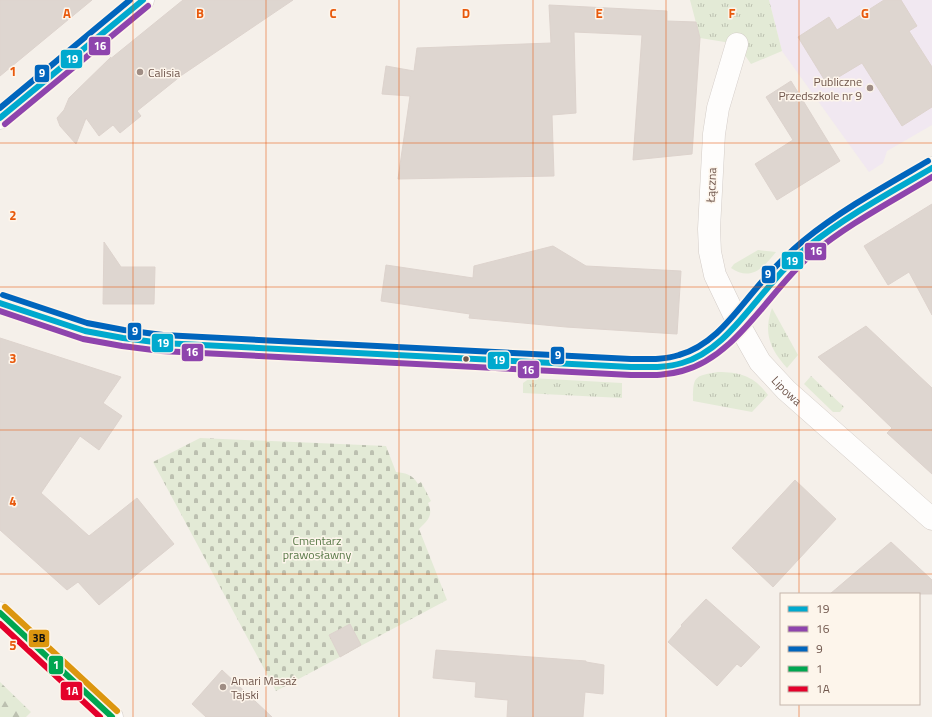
<svg xmlns="http://www.w3.org/2000/svg" width="932" height="717" font-family="'Titillium Web',sans-serif">
<defs>
<pattern id="grass-tufts" width="24" height="20" patternUnits="userSpaceOnUse"><rect width="24" height="20" fill="#e3ead6"/><path d="M3 7l-1-3M5 7V3M7 7l1-3M15 17l-1-3M17 17v-4M19 17l1-3" fill="none" stroke="#bcc0b0"/></pattern>
<pattern id="forest-firs" width="22" height="20" patternUnits="userSpaceOnUse"><rect width="22" height="20" fill="#e3ead6"/><path d="M5 1l3.5 6h-7zM16 11l3.5 6h-7z" fill="#bcc0b0"/></pattern>
<pattern id="cemetery-stones" width="16" height="16" patternUnits="userSpaceOnUse"><rect width="16" height="16" fill="#e3ead6"/><path d="M2 7V4a2 2 0 0 1 4 0v3zM10 15v-3a2 2 0 0 1 4 0v3z" fill="#bcc0b0"/></pattern>
</defs>
<rect width="100%" height="100%" fill="#f5f0ea"/>
<!-- education -->
<path fill="#f1e8f1" d="M 769,0 L 932,0 L 932,125 L 887,151 L 883,163 L 869,172 L 782,51 Z"/>
<!-- grass -->
<g fill="url(#grass-tufts)">
<path d="M 690,0 L 769,0 L 782,51 L 751,64 L 737,44 L 700,38 Z"/>
<path d="M 758,250 L 776,252 C 764,267 751,282 731,268 L 734,264 Z"/>
<path d="M 772,308 L 798,355 L 787,368 C 770,349 763,333 772,308 Z"/>
<path d="M 718,372 C 741,372 755,377 768,395 L 752,412 L 693,401 C 693,376 694,376 718,372 Z"/>
<path d="M 811,376 L 844,407 L 840,412 L 833,412 L 804,384 Z"/>
<path d="M 530,378 L 622,383 L 622,398 L 523,393 L 523,383 Z"/>
</g>
<!-- forest -->
<path fill="url(#forest-firs)" d="M 0,682 L 31,712 L 26,717 L 0,717 Z"/>
<!-- cemetery -->
<path fill="url(#cemetery-stones)" d="M 200,438 L 386,446 L 396,472 C 406,473 413,475 418,484 L 421,482 L 431,501 L 428,503 C 434,516 427,521 419,529 L 447,600 L 276,691 L 153,462 Z"/>
<!-- building -->
<g fill="#ded6d0" stroke="#ddd3cd">
<path d="M 0,0 L 92,0 L 0,76 Z"/>
<path d="M 183,0 L 293,0 L 182,75 L 137,111 L 141,116 L 120,133 L 113,125 L 99,136 L 86,118 L 76,144 L 60,126 L 57,118 L 64,110 L 69,98 L 111,57 L 109,60 Z"/>
<path d="M 884,0 L 901,0 L 917,26 L 909,31 L 932,67 L 932,107 L 902,126 L 862,63 L 827,84 L 798,37 L 829,17 L 837,30 Z"/>
<path d="M 549,5 L 667,11 L 667,21 L 696,22 L 700,38 L 692,154 L 633,160 L 642,35 L 574,32 L 576,113 L 552,115 L 554,176 L 398,179 L 410,96 L 382,94 L 386,66 L 414,71 L 417,48 L 551,43 Z"/>
<path d="M 791,81 L 840,161 L 777,200 L 755,164 L 793,140 L 766,97 Z"/>
<path d="M 932,204 L 932,315 L 909,272 L 888,285 L 864,246 Z"/>
<path d="M 104,242 L 121,267 L 155,267 L 154,304 L 103,304 Z"/>
<path d="M 553,246 L 586,266 L 681,271 L 677,334 L 566,327 L 469,318 L 470,314 L 381,301 L 386,265 L 473,278 L 474,266 Z"/>
<path d="M 866,326 L 932,388 L 932,474 L 887,433 L 892,428 L 818,357 Z"/>
<path d="M 0,338 L 121,377 L 103,403 L 122,416 L 99,450 L 80,436 L 41,493 L 89,536 L 137,498 L 174,544 L 99,605 L 78,582 L 67,590 L 0,530 Z"/>
<path d="M 795,480 L 836,519 L 773,587 L 732,548 Z"/>
<path d="M 891,542 L 932,580 L 932,594 L 830,594 Z"/>
<path d="M 706,599 L 760,647 L 741,667 L 737,664 L 717,686 L 668,642 L 682,626 L 681,625 Z"/>
<path d="M 350,624 L 361,645 L 340,657 L 329,635 Z"/>
<path d="M 436,650 L 586,661 L 586,662 L 604,665 L 603,694 L 585,692 L 583,717 L 507,717 L 508,700 L 475,697 L 476,682 L 433,678 Z"/>
<path d="M 222,670 L 272,717 L 206,717 L 192,704 Z"/>
</g>
<g fill="none" stroke-linecap="round" stroke-linejoin="round">
<!-- minor casing -->
<g stroke="#d4cdc8" stroke-width="23">
<g id="minor">
<path id="s1" d="M 737,44 L 718,108 L 714,134 L 709,229 L 710,252 L 715,275 L 738,323 L 760,362 L 786,390 L 932,519"/>
</g>
</g>
<!-- tertiary casing -->
<g stroke="#d4cdc8" stroke-width="23">
<g id="tertiary">
<path d="M 0,118 L 143,0"/>
<path d="M 0,303 C 28,312 56,323 85,331 C 118,339 153,342 188,345 L 631,367 C 649,367 670,368 688,361 C 724,347 745,313 770,285 C 783,270 797,255 813,243 C 850,214 892,192 932,168"/>
<path d="M 0,613 L 112,717"/>
</g>
</g>
<!-- minor -->
<use href="#minor" stroke="#fefdfc" stroke-width="22"/>
<!-- tertiary -->
<use href="#tertiary" stroke="#fefdfc" stroke-width="22"/>
<!-- bus-1 casing -->
<g stroke="#fdf5eb" stroke-width="9">
<g id="bus-1">
<path d="M 0,118 L 143,0"/>
<path d="M 0,303 L 85,331 L 123,338 L 162,343 L 631,367 C 648,367 666,368 682,363 C 716,353 738,323 760,297 C 774,280 789,263 806,248 C 845,217 889,193 932,168"/>
</g>
</g>
<!-- bus-2 casing -->
<g stroke="#fdf5eb" stroke-width="9">
<g id="bus-2">
<path d="M 5,124 L 148,6"/>
<path d="M 0,311 L 83,339 L 122,346 L 161,351 L 631,375 C 648,375 665,376 682,371 C 737,357 770,289 812,254 C 848,224 891,202 932,177"/>
</g>
</g>
<!-- bus-3 casing -->
<g stroke="#fdf5eb" stroke-width="9">
<g id="bus-3">
<path d="M 0,108 L 130,0"/>
<path d="M 3,295 L 87,323 L 124,330 L 163,335 L 631,359 C 647,359 664,360 679,355 C 712,346 733,316 754,291 C 769,273 785,256 803,241 C 841,210 885,186 928,161"/>
</g>
</g>
<!-- bus-4 casing -->
<g stroke="#fdf5eb" stroke-width="9">
<path id="bus-4" d="M 0,613 L 112,717"/>
</g>
<!-- bus-5 casing -->
<g stroke="#fdf5eb" stroke-width="9">
<path id="bus-5" d="M 0,624 L 100,717"/>
</g>
<!-- bus-6 casing -->
<g stroke="#fdf5eb" stroke-width="9">
<path id="bus-6" d="M 5,607 L 117,711"/>
</g>
<!-- bus-1 -->
<use href="#bus-1" stroke="#00a9ce" stroke-width="6"/>
<!-- bus-2 -->
<use href="#bus-2" stroke="#8e44ad" stroke-width="6"/>
<!-- bus-3 -->
<use href="#bus-3" stroke="#0065bd" stroke-width="6"/>
<!-- bus-4 -->
<use href="#bus-4" stroke="#00a651" stroke-width="6"/>
<!-- bus-5 -->
<use href="#bus-5" stroke="#e4002b" stroke-width="6"/>
<!-- bus-6 -->
<use href="#bus-6" stroke="#dc960f" stroke-width="6"/>
</g>
<!-- grid -->
<path fill="none" stroke="#e8590c" stroke-width="1" stroke-opacity="0.55" d="M 133,0 L 133,717M 266,0 L 266,717M 399,0 L 399,717M 533,0 L 533,717M 666,0 L 666,717M 799,0 L 799,594M 0,143 L 932,143M 0,287 L 932,287M 0,430 L 932,430M 0,574 L 932,574M 799,704 L 799,717"/>
<!-- markers -->
<g fill="#9f8d84" stroke="#fdf5eb" stroke-width="1.5">
<circle cx="140" cy="72" r="4"/>
<circle cx="870" cy="88" r="4"/>
<circle cx="223" cy="687" r="4"/>
</g>
<circle fill="#70574d" stroke="#fdf5eb" stroke-width="1.5" cx="466" cy="359" r="3.5"/>
<g text-anchor="middle" dominant-baseline="central" stroke-width="3" stroke-linejoin="round" paint-order="stroke">
<!-- poi labels -->
<g font-size="12" fill="#70574d" stroke="#fdf5eb" text-anchor="start">
<text x="148" y="72">Calisia</text>
<text x="862" y="81" text-anchor="end">Publiczne<tspan x="862" dy="14">Przedszkole nr 9</tspan></text>
<text x="231" y="680">Amari Masaż<tspan x="231" dy="14">Tajski</tspan></text>
</g>
<!-- street labels -->
<g font-size="12" fill="#70574d" stroke="#fdf5eb">
<text transform="translate(711 185) rotate(-87)">Łączna</text>
<text stroke="none"><textPath href="#s1" startOffset="372">Lipowa</textPath></text>
</g>
<!-- park labels -->
<g font-size="12" fill="#5a7a49" stroke="#fdf5eb">
<text x="317" y="540">Cmentarz<tspan x="317" dy="14">prawosławny</tspan></text>
</g>
</g>
<g font-size="13" text-anchor="middle" font-weight="bold" fill="#e8590c" stroke="#fdf5eb" stroke-width="3" stroke-linejoin="round" paint-order="stroke">
<text x="67" y="18">A</text>
<text x="200" y="18">B</text>
<text x="333" y="18">C</text>
<text x="466" y="18">D</text>
<text x="599" y="18">E</text>
<text x="732" y="18">F</text>
<text x="865" y="18">G</text>
<text x="13" y="76">1</text>
<text x="13" y="220">2</text>
<text x="13" y="363">3</text>
<text x="13" y="506">4</text>
<text x="13" y="650">5</text>
</g>
<g stroke="#fdf5eb" stroke-width="1.5">
<rect x="88" y="36" width="23" height="20" rx="4" fill="#8e44ad"/>
<rect x="60" y="49" width="23" height="20" rx="4" fill="#00a9ce"/>
<rect x="34" y="64" width="16" height="19" rx="4" fill="#0065bd"/>
<rect x="804" y="242" width="23" height="19" rx="4" fill="#8e44ad"/>
<rect x="781" y="251" width="23" height="19" rx="4" fill="#00a9ce"/>
<rect x="761" y="265" width="15" height="19" rx="4" fill="#0065bd"/>
<rect x="127" y="322" width="15" height="19" rx="4" fill="#0065bd"/>
<rect x="151" y="333" width="23" height="20" rx="4" fill="#00a9ce"/>
<rect x="181" y="343" width="23" height="19" rx="4" fill="#8e44ad"/>
<rect x="550" y="346" width="15" height="19" rx="4" fill="#0065bd"/>
<rect x="487" y="351" width="23" height="19" rx="4" fill="#00a9ce"/>
<rect x="517" y="360" width="23" height="19" rx="4" fill="#8e44ad"/>
<rect x="28" y="629" width="22" height="19" rx="4" fill="#dc960f"/>
<rect x="48" y="655" width="16" height="20" rx="4" fill="#00a651"/>
<rect x="60" y="681" width="23" height="20" rx="4" fill="#e4002b"/>
</g>
<g font-size="11" text-anchor="middle" font-weight="bold" fill="#fff">
<text x="100" y="50">16</text>
<text x="72" y="63">19</text>
<text x="42" y="77">9</text>
<text x="816" y="255">16</text>
<text x="792" y="265">19</text>
<text x="768" y="278">9</text>
<text x="135" y="335">9</text>
<text x="163" y="347">19</text>
<text x="192" y="356">16</text>
<text x="558" y="359">9</text>
<text x="499" y="364">19</text>
<text x="528" y="374">16</text>
<text x="56" y="669">1</text>
<text x="72" y="695">1A</text>
</g>
<g font-size="11" text-anchor="middle" font-weight="bold" fill="#111">
<text x="39" y="642">3B</text>
</g>
<!-- legend -->
<rect x="780" y="593" width="140" height="112" fill="#fdf5eb" stroke="#c5b6ac"/>
<rect x="788" y="606" width="20" height="6" fill="#00a9ce" stroke="#c5b6ac"/>
<text x="816" y="613" font-size="12" fill="#70574d">19</text>
<rect x="788" y="626" width="20" height="6" fill="#8e44ad" stroke="#c5b6ac"/>
<text x="816" y="633" font-size="12" fill="#70574d">16</text>
<rect x="788" y="646" width="20" height="6" fill="#0065bd" stroke="#c5b6ac"/>
<text x="816" y="653" font-size="12" fill="#70574d">9</text>
<rect x="788" y="666" width="20" height="6" fill="#00a651" stroke="#c5b6ac"/>
<text x="816" y="673" font-size="12" fill="#70574d">1</text>
<rect x="788" y="686" width="20" height="6" fill="#e4002b" stroke="#c5b6ac"/>
<text x="816" y="693" font-size="12" fill="#70574d">1A</text>
</svg>
